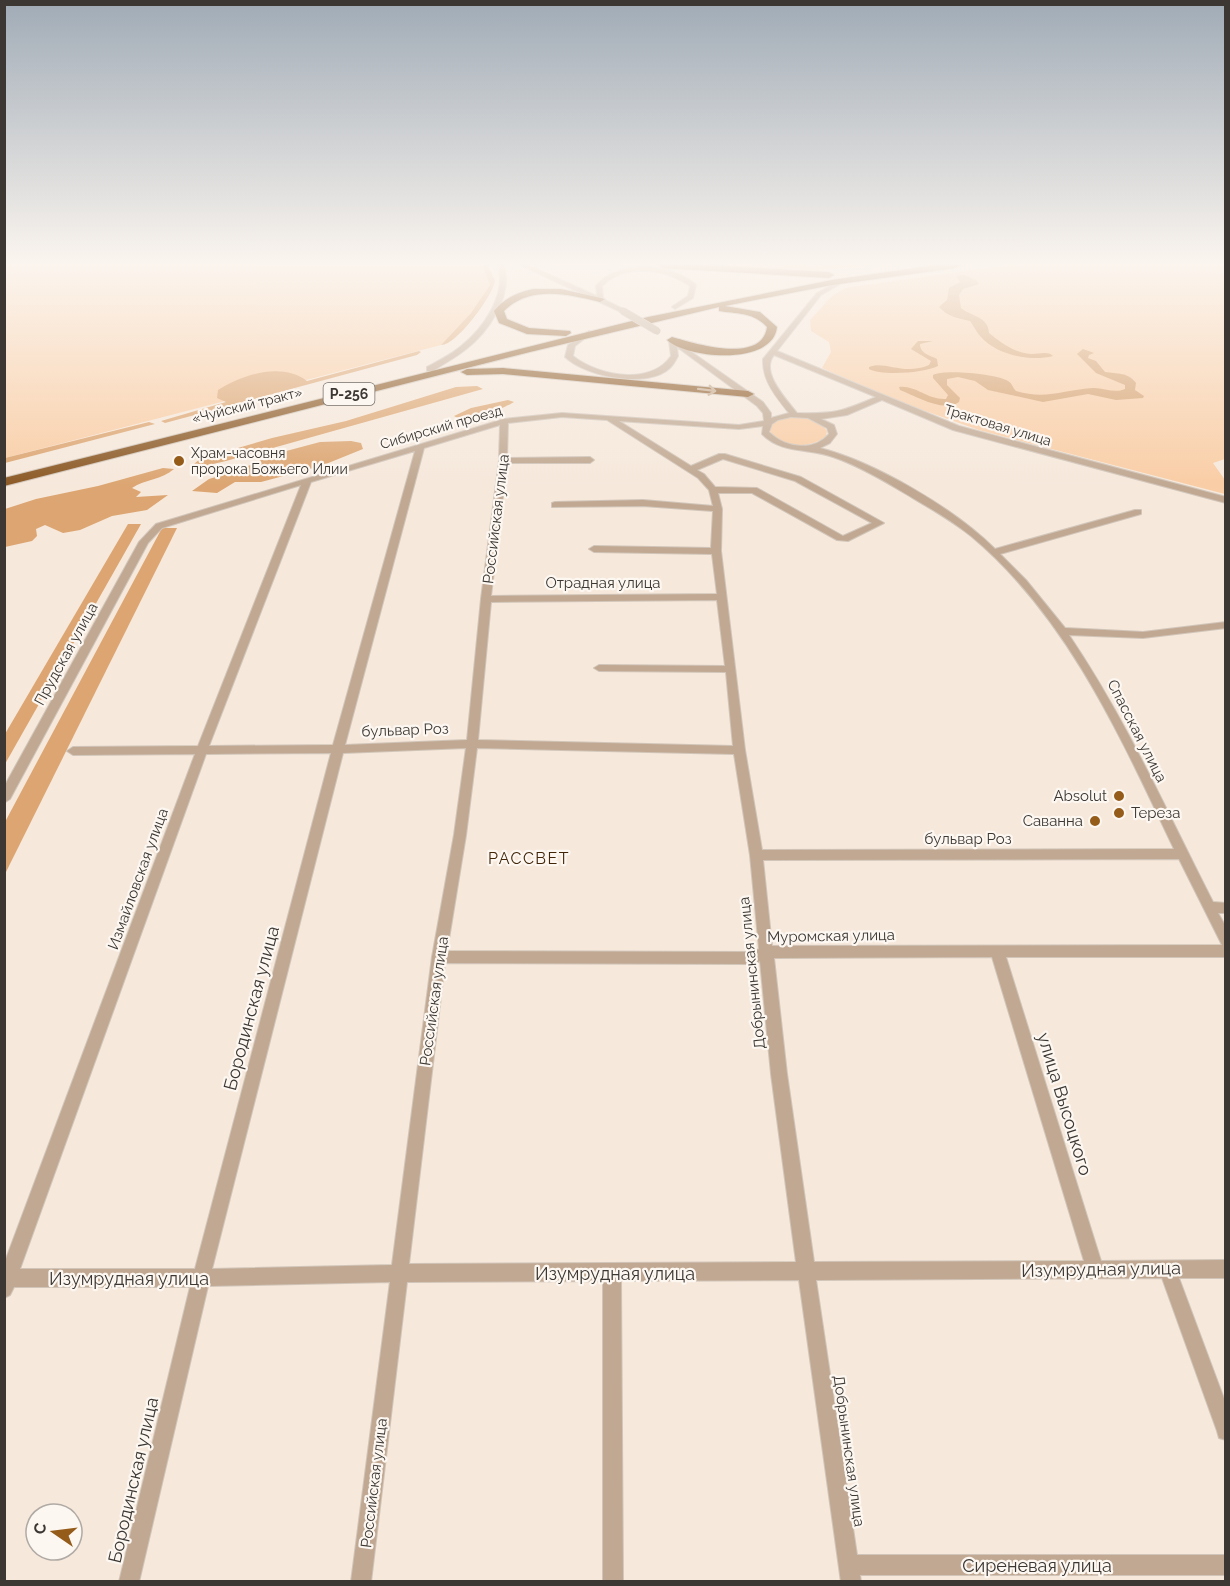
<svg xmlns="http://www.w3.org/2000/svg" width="1230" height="1586" font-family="Raleway,sans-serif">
<rect width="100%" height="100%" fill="#f6e8db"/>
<!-- green -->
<g fill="#f9cda5">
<path d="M 5,265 L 482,265 L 490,285 L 471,313 L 441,345 L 5,458 Z"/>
<path d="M 724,265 L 877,265 L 813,271 Z"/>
<path d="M 1007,265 L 1225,265 L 1225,459 L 1213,463 L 1225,480 L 1225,494 L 979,430 L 900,402 L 822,368 L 831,352 L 829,342 L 811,331 L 810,320 L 832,296 L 846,288 Z"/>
<path d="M 795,417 C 808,418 819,420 827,431 L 826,436 C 812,449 780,449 770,431 C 772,419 785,418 795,417 Z"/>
</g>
<!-- forest -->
<g fill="#dca571">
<path d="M 482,265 L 488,265 L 495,281 C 492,297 456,346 441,345 L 471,313 L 490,285 Z"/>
<path d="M 419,351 L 421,352 L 417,355 L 165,423 L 161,421 L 226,402 L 217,398 L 218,390 C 243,374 282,362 307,381 Z"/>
<path d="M 477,386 L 483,389 L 226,461 L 200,467 L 194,464 L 200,459 L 272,438 L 346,421 L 456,387 Z"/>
<path d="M 508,400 L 514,402 C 503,409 464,424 454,416 L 471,408 Z"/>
<path d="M 149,422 L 155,424 L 5,463 L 5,458 Z"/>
<path d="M 351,441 L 361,443 L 363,449 L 321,466 L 261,482 L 235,482 L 217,493 L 192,491 L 209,479 L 239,470 L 275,454 L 320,442 Z"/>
<path d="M 163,468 L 174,469 C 162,480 145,479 132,488 L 141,492 L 136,497 L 168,495 L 147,510 L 112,516 L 80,530 L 63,533 L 45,525 L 36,529 L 37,536 L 32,541 L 5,547 L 5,509 L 36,499 L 98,486 Z"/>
<path d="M 128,524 L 141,524 L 5,764 L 5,734 Z"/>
<path d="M 162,528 L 177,528 L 5,874 L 5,822 Z"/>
</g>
<!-- water -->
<g fill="#d49e6a">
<path d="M 964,275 L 976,280 L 979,284 L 963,289 L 959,295 L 961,308 C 972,317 988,316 989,333 C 1002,343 1014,353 1031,354 C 1040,354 1048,351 1053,356 C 1031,362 997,355 981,337 C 976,332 974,326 970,321 C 958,318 948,317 939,307 L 947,300 L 949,288 L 960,282 L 956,276 Z"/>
<path d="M 918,341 L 933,341 L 920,344 C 920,354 930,355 937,359 L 938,366 C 925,373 881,376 869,369 L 869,367 C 884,360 904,376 929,365 L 931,361 L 911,349 Z"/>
<path d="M 1083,349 L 1094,353 L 1089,355 L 1088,358 L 1096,361 L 1105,372 C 1117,374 1128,372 1136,383 L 1135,390 L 1144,396 L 1143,398 L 1116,400 L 1088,394 L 1043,402 L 988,390 L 975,381 L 958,377 L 947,379 L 947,385 L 960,398 L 959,402 C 943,413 916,396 900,390 L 899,387 C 916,385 927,400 946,399 L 948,395 L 933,378 L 933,375 C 945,369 996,374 1008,381 C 1013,384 1012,387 1016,391 C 1046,400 1063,390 1092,388 C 1103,387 1114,394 1125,389 L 1125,385 L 1096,373 L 1077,354 Z"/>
</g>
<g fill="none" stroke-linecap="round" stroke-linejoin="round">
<!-- minor casing -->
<g stroke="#d1c5b9" stroke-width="2">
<g id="minor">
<path d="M 498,265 L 504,265 C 513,296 489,332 465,350 C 455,358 443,364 433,371 L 427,371 L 427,367 C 438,361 450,355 460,347 C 483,329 507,295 498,265 Z"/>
<path d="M 520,265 L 528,265 L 597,296 L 596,286 C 618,259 671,262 696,285 L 693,298 L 675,309 L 672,307 L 673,306 L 688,296 L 690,286 C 666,269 624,263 602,286 L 603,299 L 625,310 L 626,311 L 623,313 Z"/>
<path d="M 844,278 L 846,279 L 846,281 L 821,295 L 777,351 L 959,426 L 1226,497 L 1226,503 L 953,430 L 882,400 L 847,415 L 821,419 L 834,425 L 837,434 L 830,443 L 820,448 C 875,462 955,509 995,549 L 1135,510 L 1141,510 L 1141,514 L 1000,554 L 1026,580 L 1065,628 L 1143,632 L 1226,622 L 1226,628 L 1143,638 L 1069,635 C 1127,721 1166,810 1213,902 L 1226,903 L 1226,913 L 1218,913 L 1226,927 L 1226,957 L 1006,957 L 1101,1261 L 1226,1260 L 1226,1278 L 1179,1278 L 1226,1404 L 1226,1440 L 1219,1438 L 1217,1431 L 1162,1278 L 816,1280 L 857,1555 L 1226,1555 L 1226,1575 L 860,1575 L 861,1582 L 841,1582 L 799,1280 L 621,1281 L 623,1582 L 603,1582 L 603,1281 L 407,1282 L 371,1582 L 351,1582 L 390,1282 L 208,1286 L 139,1582 L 119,1582 L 190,1287 L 14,1287 L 10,1295 L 4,1298 L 4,1264 L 195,754 L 73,755 L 67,751 L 73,747 L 198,746 L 301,485 L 162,528 L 148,543 L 10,799 L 4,803 L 4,787 L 139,542 L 156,524 L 504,419 L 562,413 L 739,425 L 764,421 L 763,413 L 757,406 L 677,347 L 678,356 C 676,360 673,365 670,368 C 648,389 586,377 565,357 L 568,345 L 589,331 L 592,333 L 575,346 L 573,356 C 598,376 650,386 671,356 L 669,341 L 673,339 L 763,402 L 771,413 L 771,418 L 789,413 C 776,397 762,380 763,359 L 817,293 ZM 774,355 L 876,397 C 841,412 834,414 797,413 C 786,399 760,372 774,355 ZM 562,417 L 607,420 L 698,478 L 709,490 L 713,506 L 643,500 L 555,502 L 552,503 L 552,507 L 643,506 L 713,511 L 711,548 L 594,546 L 589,549 L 594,552 L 712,554 L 717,594 L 491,596 L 507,463 L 590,463 L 594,460 L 590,457 L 507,458 L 508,423 ZM 791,417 L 808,418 L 827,428 L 829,434 C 814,452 785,448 769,432 L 772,424 L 778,420 ZM 619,421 L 739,429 L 763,426 L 762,434 C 781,454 809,448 833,457 C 859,466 883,480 906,494 C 928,507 951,520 971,536 C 1068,617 1121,738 1174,849 L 762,850 L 745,750 L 721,551 L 722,509 L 718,493 L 752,493 L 837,540 L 848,541 L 884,523 L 801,477 L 725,454 L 719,454 L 691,466 ZM 500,425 L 499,461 L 481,599 L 467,740 L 345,745 L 424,448 ZM 415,451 L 333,745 L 209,746 L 311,482 ZM 723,459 L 795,481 L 872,523 L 843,536 L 757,488 L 715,487 L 704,474 L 697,470 ZM 717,600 L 725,666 L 599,665 L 594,668 L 599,671 L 726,672 L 733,746 L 478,740 L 491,602 ZM 466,748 L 454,835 L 432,957 L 392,1265 L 212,1269 L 343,753 ZM 477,748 L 734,754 L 750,855 L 759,949 L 752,952 L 447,951 L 466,835 ZM 331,753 L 195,1269 L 20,1269 L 206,754 ZM 1179,859 L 1222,945 L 772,946 L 763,860 ZM 992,957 L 1084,1261 L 814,1262 L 787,1074 L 774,958 ZM 760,961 L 771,1074 L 796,1262 L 409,1264 L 445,963 L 753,964 Z"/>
</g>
</g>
<!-- highway casing -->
<g stroke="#d1c5b9" stroke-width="2">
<g id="highway">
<path d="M 657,265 L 707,265 L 829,272 L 834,275 L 829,278 L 662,268 Z"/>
<path d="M 935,265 L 961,265 L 956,268 L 832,285 L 725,306 L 760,312 L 777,327 C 773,366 688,359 667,340 L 672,337 C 693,343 762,365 767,327 C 753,312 738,314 719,311 L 719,307 L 530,352 L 4,486 L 4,478 L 648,317 L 832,280 Z"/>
<path d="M 533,289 L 561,289 L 605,299 L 600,302 C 568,294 530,285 504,311 L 507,319 L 529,328 L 570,331 L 571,333 L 566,336 L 527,334 L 499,323 L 494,311 C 505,298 516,293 533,289 Z"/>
<path d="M 503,368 L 748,391 L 754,394 L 748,397 L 503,374 L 467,375 L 461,372 L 467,369 Z"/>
</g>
</g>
<!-- minor -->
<use href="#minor" fill="#c0a892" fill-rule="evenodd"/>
<!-- highway -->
<use href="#highway" fill="#8b5925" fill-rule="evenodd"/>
<!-- minor-bridge casing -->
<g stroke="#d1c5b9" stroke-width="8" stroke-linecap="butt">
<path id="minor-bridge" d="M 623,311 L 657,331"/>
</g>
<!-- minor-bridge -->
<use href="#minor-bridge" stroke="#c0a892" stroke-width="7"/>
</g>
<!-- one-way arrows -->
<defs><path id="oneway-shaft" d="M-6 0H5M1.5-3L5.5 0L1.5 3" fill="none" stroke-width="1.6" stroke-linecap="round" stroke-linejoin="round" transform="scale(1.5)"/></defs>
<use stroke="#c4a88c" href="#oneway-shaft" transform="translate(707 390) rotate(7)"/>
<!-- sky -->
<linearGradient id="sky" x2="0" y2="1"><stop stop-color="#a0abb6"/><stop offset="0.54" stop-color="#fbf5ef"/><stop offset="1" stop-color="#fbf5ef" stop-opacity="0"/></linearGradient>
<rect width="1230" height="487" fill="url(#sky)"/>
<!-- markers -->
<g fill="#955b19" stroke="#fdf7f2" stroke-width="2">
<circle cx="179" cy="461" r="6"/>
<circle cx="1119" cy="796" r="6"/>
<circle cx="1119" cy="813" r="6"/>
<circle cx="1095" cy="821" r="6"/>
</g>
<g text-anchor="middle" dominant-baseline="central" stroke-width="4.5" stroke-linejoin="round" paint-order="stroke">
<!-- shield labels -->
<rect fill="#fdf7f2" stroke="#76716c" stroke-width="1.5" x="323.5" y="383" width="51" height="22" rx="4.5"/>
<g font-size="14" font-weight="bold" fill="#3c3732">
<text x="349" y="394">Р-256</text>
</g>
<!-- far-street labels -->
<g font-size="14" fill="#3c3732" stroke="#fdf7f2">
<text transform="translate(247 405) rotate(-14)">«Чуйский тракт»</text>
<text transform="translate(998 425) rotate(17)">Трактовая улица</text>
<text transform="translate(441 427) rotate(-16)">Сибирский проезд</text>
</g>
<!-- far-poi labels -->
<g font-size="14" fill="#3c3732" stroke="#fdf7f2" text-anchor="start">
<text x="191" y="453">Храм-часовня<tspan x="191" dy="16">пророка Божьего Илии</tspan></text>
</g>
<!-- street labels -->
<g font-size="15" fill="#3c3732" stroke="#fdf7f2">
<text transform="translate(496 519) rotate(-83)">Российская улица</text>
<text x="603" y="583">Отрадная улица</text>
<text transform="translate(66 654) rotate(-61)">Прудская улица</text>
<text transform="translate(405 730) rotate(-2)">бульвар Роз</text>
<text transform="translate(1137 731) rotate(63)">Спасская улица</text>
<text x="968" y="839">бульвар Роз</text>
<text transform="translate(138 879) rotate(-70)">Измайловская улица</text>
<text transform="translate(831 936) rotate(-1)">Муромская улица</text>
<text transform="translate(752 973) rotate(-96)">Добрынинская улица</text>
<text transform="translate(434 1001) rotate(-82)">Российская улица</text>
<text transform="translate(849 1451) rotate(82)">Добрынинская улица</text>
<text transform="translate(374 1483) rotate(-83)">Российская улица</text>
</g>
<!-- poi labels -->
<g font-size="15" fill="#3c3732" stroke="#fdf7f2" text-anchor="end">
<text x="1107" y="796">Absolut</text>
<text x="1131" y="813" text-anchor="start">Тереза</text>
<text x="1083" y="821">Саванна</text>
</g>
<!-- neighbourhood labels -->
<g font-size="16" letter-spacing="1.5" fill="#422607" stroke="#fdf7f2">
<text x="529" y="858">РАССВЕТ</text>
</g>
<!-- near-street labels -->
<g font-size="18" fill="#3c3732" stroke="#fdf7f2">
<text transform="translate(251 1008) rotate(-75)">Бородинская улица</text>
<text transform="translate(1065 1104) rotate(73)">улица Высоцкого</text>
<text transform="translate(1101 1269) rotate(-1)">Изумрудная улица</text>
<text x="615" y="1273">Изумрудная улица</text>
<text x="129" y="1278">Изумрудная улица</text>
<text transform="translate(133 1480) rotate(-77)">Бородинская улица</text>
<text x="1037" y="1565">Сиреневая улица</text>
</g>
</g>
<!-- border -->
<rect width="1230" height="1586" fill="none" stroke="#3c3732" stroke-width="12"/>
<!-- north arrow -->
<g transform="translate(54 1532) rotate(284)"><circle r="28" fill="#fdf7f2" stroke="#b0aaa5" stroke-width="1.5"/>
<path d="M0-4.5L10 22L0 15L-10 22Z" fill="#955b19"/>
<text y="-9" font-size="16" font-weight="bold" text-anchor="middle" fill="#3c3732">С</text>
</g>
</svg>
